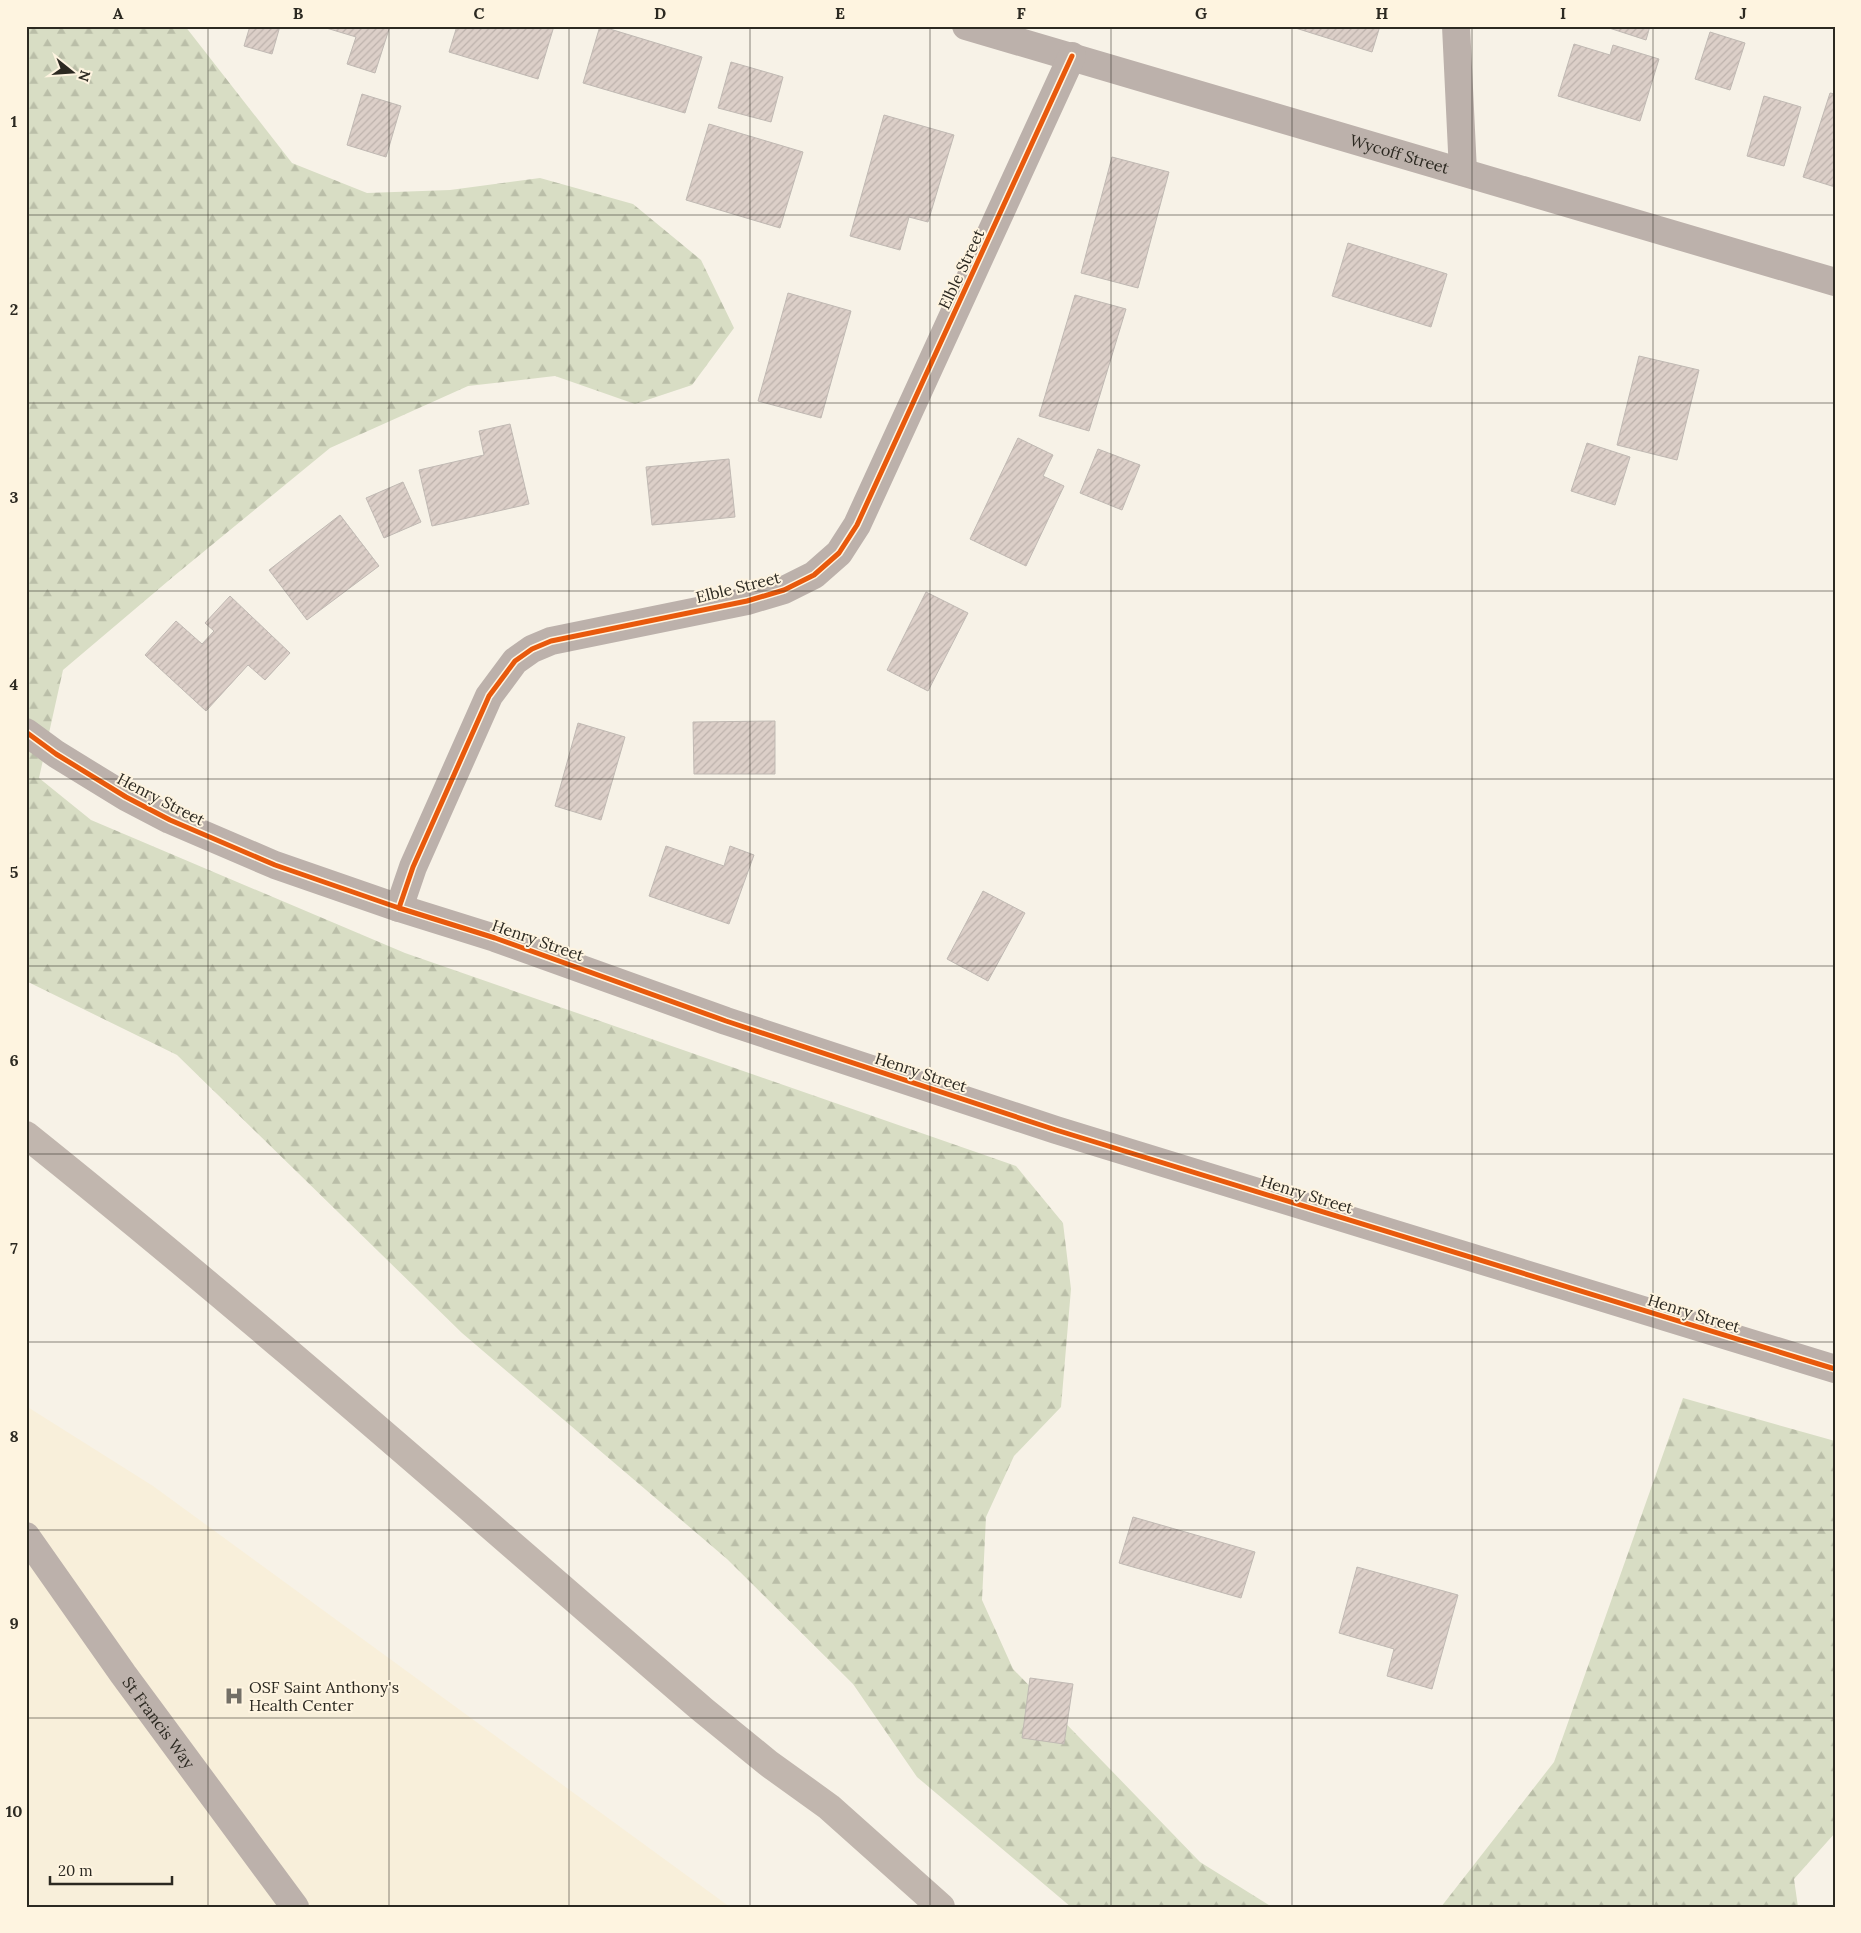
<svg xmlns="http://www.w3.org/2000/svg" width="1861" height="1933" font-family="Lora,serif">
<defs>
<pattern id="forest-firs" width="22" height="20" patternUnits="userSpaceOnUse" patternTransform="scale(1.25)"><rect width="22" height="20" fill="#d8ddc4"/><path d="M5 1l3.5 6h-7zM16 11l3.5 6h-7z" fill="#babea8"/></pattern>
<pattern id="building-hatch" width="6" height="6" patternUnits="userSpaceOnUse" patternTransform="scale(1.25)"><rect width="6" height="6" fill="#dccfc8"/><path d="M-1 1l2-2M0 6l6-6M5 7l2-2" fill="none" stroke="#bdb2ac"/></pattern>
</defs>
<rect width="100%" height="100%" fill="#f7f2e7"/>
<!-- built -->
<path fill="#f8efda" d="M 26,1406 L 153,1486 L 730,1907 L 26,1907 Z"/>
<!-- forest -->
<g fill="url(#forest-firs)">
<path d="M 26,26 L 185,26 L 292,163 L 367,193 L 450,190 L 540,178 L 633,204 L 701,260 L 734,328 L 692,385 L 635,404 L 555,376 L 468,386 L 330,448 L 174,576 L 63,670 L 39,778 L 91,820 L 405,953 L 1016,1166 L 1063,1223 L 1071,1289 L 1061,1407 L 1014,1456 L 986,1517 L 982,1600 L 1013,1669 L 1200,1862 L 1272,1907 L 1071,1907 L 917,1777 L 853,1684 L 727,1559 L 462,1333 L 177,1055 L 26,981 Z"/>
<path d="M 1683,1398 L 1835,1441 L 1835,1833 L 1794,1879 L 1798,1907 L 1441,1907 L 1554,1762 Z"/>
</g>
<!-- building -->
<g fill="url(#building-hatch)" stroke="#c0b9b3">
<path d="M 250,26 L 280,26 L 272,54 L 244,46 Z"/>
<path d="M 390,26 L 375,73 L 347,64 L 356,37 L 323,27 Z"/>
<path d="M 457,26 L 554,26 L 538,79 L 449,52 Z"/>
<path d="M 600,26 L 702,57 L 685,113 L 583,83 Z"/>
<path d="M 1289,26 L 1380,26 L 1372,52 Z"/>
<path d="M 1603,26 L 1650,26 L 1646,40 Z"/>
<path d="M 1710,32 L 1745,43 L 1730,90 L 1695,79 Z"/>
<path d="M 1574,44 L 1610,55 L 1613,45 L 1659,59 L 1640,121 L 1558,96 Z"/>
<path d="M 731,62 L 783,77 L 771,122 L 718,108 Z"/>
<path d="M 1830,93 L 1835,94 L 1835,187 L 1803,177 Z"/>
<path d="M 362,94 L 401,106 L 386,157 L 347,145 Z"/>
<path d="M 1764,96 L 1801,107 L 1784,166 L 1747,156 Z"/>
<path d="M 884,115 L 954,135 L 928,222 L 909,217 L 900,250 L 850,236 Z"/>
<path d="M 709,124 L 803,152 L 780,228 L 686,200 Z"/>
<path d="M 1112,157 L 1169,172 L 1138,288 L 1081,273 Z"/>
<path d="M 1348,243 L 1447,274 L 1431,327 L 1332,296 Z"/>
<path d="M 788,293 L 851,311 L 821,418 L 758,401 Z"/>
<path d="M 1075,295 L 1126,309 L 1089,431 L 1039,416 Z"/>
<path d="M 1639,356 L 1699,370 L 1677,460 L 1617,445 Z"/>
<path d="M 510,424 L 529,504 L 432,526 L 419,470 L 484,455 L 479,431 Z"/>
<path d="M 1018,438 L 1053,455 L 1043,476 L 1064,486 L 1026,566 L 970,539 Z"/>
<path d="M 1587,443 L 1630,457 L 1615,505 L 1571,491 Z"/>
<path d="M 1098,449 L 1140,465 L 1122,510 L 1080,493 Z"/>
<path d="M 729,459 L 735,517 L 652,525 L 646,467 Z"/>
<path d="M 403,482 L 421,522 L 384,538 L 366,498 Z"/>
<path d="M 340,515 L 379,566 L 307,620 L 269,570 Z"/>
<path d="M 926,592 L 968,613 L 928,691 L 887,670 Z"/>
<path d="M 230,596 L 290,653 L 265,680 L 248,665 L 206,711 L 145,655 L 176,621 L 202,644 L 214,631 L 205,623 Z"/>
<path d="M 775,721 L 775,774 L 694,774 L 693,722 Z"/>
<path d="M 578,723 L 625,737 L 601,820 L 555,806 Z"/>
<path d="M 666,846 L 724,866 L 730,846 L 754,855 L 729,924 L 649,896 Z"/>
<path d="M 983,891 L 1025,913 L 988,981 L 947,959 Z"/>
<path d="M 1133,1517 L 1255,1552 L 1241,1598 L 1119,1563 Z"/>
<path d="M 1357,1567 L 1458,1595 L 1432,1689 L 1387,1676 L 1394,1649 L 1339,1633 Z"/>
<path d="M 1030,1678 L 1073,1684 L 1064,1744 L 1022,1738 Z"/>
</g>
<g fill="none" stroke-linecap="round" stroke-linejoin="round">
<!-- minor -->
<g stroke="#bcb1ab" stroke-width="28">
<path id="s1" d="M 966,26 L 1835,282"/>
<path d="M 1456,26 L 1463,172"/>
<path d="M 26,732 L 56,754 L 126,797 L 170,820 L 275,865 L 399,908 L 495,938 L 726,1021 L 1056,1130 L 1835,1369"/>
<path d="M 399,908 L 413,867 L 489,696 L 515,661 L 532,649 L 551,641 L 747,601 L 784,590 L 814,575 L 839,553 L 857,525 L 1072,56"/>
<path id="s2" d="M 26,1536 L 123,1674 L 295,1907"/>
</g>
<!-- highway -->
<path stroke="#c1b6ae" stroke-width="28" d="M 26,1135 C 257,1320 479,1517 703,1710 L 768,1763 L 829,1807 L 941,1907"/>
<!-- cycleway casing -->
<g stroke="#fef4e0" stroke-width="8">
<g id="cycleway">
<path d="M 26,732 L 56,754 L 126,797 L 170,820 L 275,865 L 399,908 L 495,938 L 726,1021 L 1056,1130 L 1835,1369"/>
<path d="M 399,908 L 413,867 L 489,696 L 515,661 L 532,649 L 551,641 L 747,601 L 784,590 L 814,575 L 839,553 L 857,525 L 1072,56"/>
</g>
</g>
<!-- cycleway -->
<use href="#cycleway" stroke="#e8590c" stroke-width="5"/>
</g>
<!-- grid -->
<path fill="none" stroke="#2c2921" stroke-width="1" stroke-opacity="0.55" d="M 208,26 L 208,1907M 389,26 L 389,1907M 569,26 L 569,1907M 750,26 L 750,1907M 930,26 L 930,1907M 1111,26 L 1111,1907M 1292,26 L 1292,1907M 1472,26 L 1472,1907M 1653,26 L 1653,1907M 26,215 L 1835,215M 26,403 L 1835,403M 26,591 L 1835,591M 26,779 L 1835,779M 26,966 L 1835,966M 26,1154 L 1835,1154M 26,1342 L 1835,1342M 26,1530 L 1835,1530M 26,1718 L 1835,1718"/>
<!-- icons -->
<defs>
<g id="hospital-bare" transform="scale(1.5)"><path d="M-5-5h3v3.5h4V-5h3V5h-3V1.5h-4V5h-3Z" fill="#736f66" stroke="#fef4e0" stroke-width="2.5" paint-order="stroke"/></g>
</defs>
<g fill-rule="evenodd">
<use href="#hospital-bare" x="234" y="1696"/>
</g>
<g text-anchor="middle" dominant-baseline="central" stroke-width="4" stroke-linejoin="round" paint-order="stroke">
<!-- street labels -->
<g font-size="16" fill="#2c2921" stroke="#fef4e0">
<text stroke="none"><textPath href="#s1" startOffset="452">Wycoff Street</textPath></text>
<text transform="translate(961 269) rotate(-65)">Elble Street</text>
<text transform="translate(738 587) rotate(-14)">Elble Street</text>
<text transform="translate(161 799) rotate(27)">Henry Street</text>
<text transform="translate(538 940) rotate(19)">Henry Street</text>
<text transform="translate(921 1072) rotate(18)">Henry Street</text>
<text transform="translate(1307 1194) rotate(17)">Henry Street</text>
<text transform="translate(1694 1313) rotate(17)">Henry Street</text>
<text stroke="none"><textPath href="#s2" startOffset="229">St Francis Way</textPath></text>
</g>
<!-- poi labels -->
<g font-size="16" fill="#2c2921" stroke="#fef4e0" text-anchor="start">
<text x="249" y="1687">OSF Saint Anthony's<tspan x="249" dy="18">Health Center</tspan></text>
</g>
</g>
<!-- border -->
<rect width="1861" height="1933" fill="none" stroke="#fef4e0" stroke-width="55"/>
<!-- north arrow -->
<g transform="translate(72 72) rotate(107)" stroke="#fef4e0" stroke-width="4" paint-order="stroke">
<path d="M0-4L9 19L0 12L-9 19Z" fill="#2c2921"/>
<text y="-8" font-size="14" font-weight="bold" text-anchor="middle" fill="#2c2921">N</text>
</g>
<!-- scale -->
<path d="M50 1876v8h122v-8" fill="none" stroke="#2c2921" stroke-width="2.5"/>
<text x="58" y="1876" font-size="15" fill="#2c2921" stroke="#fef4e0" stroke-width="4" paint-order="stroke">20 m</text>
<rect x="28" y="28" width="1806" height="1878" fill="none" stroke="#2c2921" stroke-width="2"/>
<g font-size="16" text-anchor="middle" font-weight="bold" fill="#2c2921">
<text x="118" y="19">A</text>
<text x="298" y="19">B</text>
<text x="479" y="19">C</text>
<text x="660" y="19">D</text>
<text x="840" y="19">E</text>
<text x="1021" y="19">F</text>
<text x="1201" y="19">G</text>
<text x="1382" y="19">H</text>
<text x="1563" y="19">I</text>
<text x="1743" y="19">J</text>
<text x="14" y="127">1</text>
<text x="14" y="315">2</text>
<text x="14" y="503">3</text>
<text x="14" y="690">4</text>
<text x="14" y="878">5</text>
<text x="14" y="1066">6</text>
<text x="14" y="1254">7</text>
<text x="14" y="1442">8</text>
<text x="14" y="1629">9</text>
<text x="14" y="1817">10</text>
</g>
</svg>
